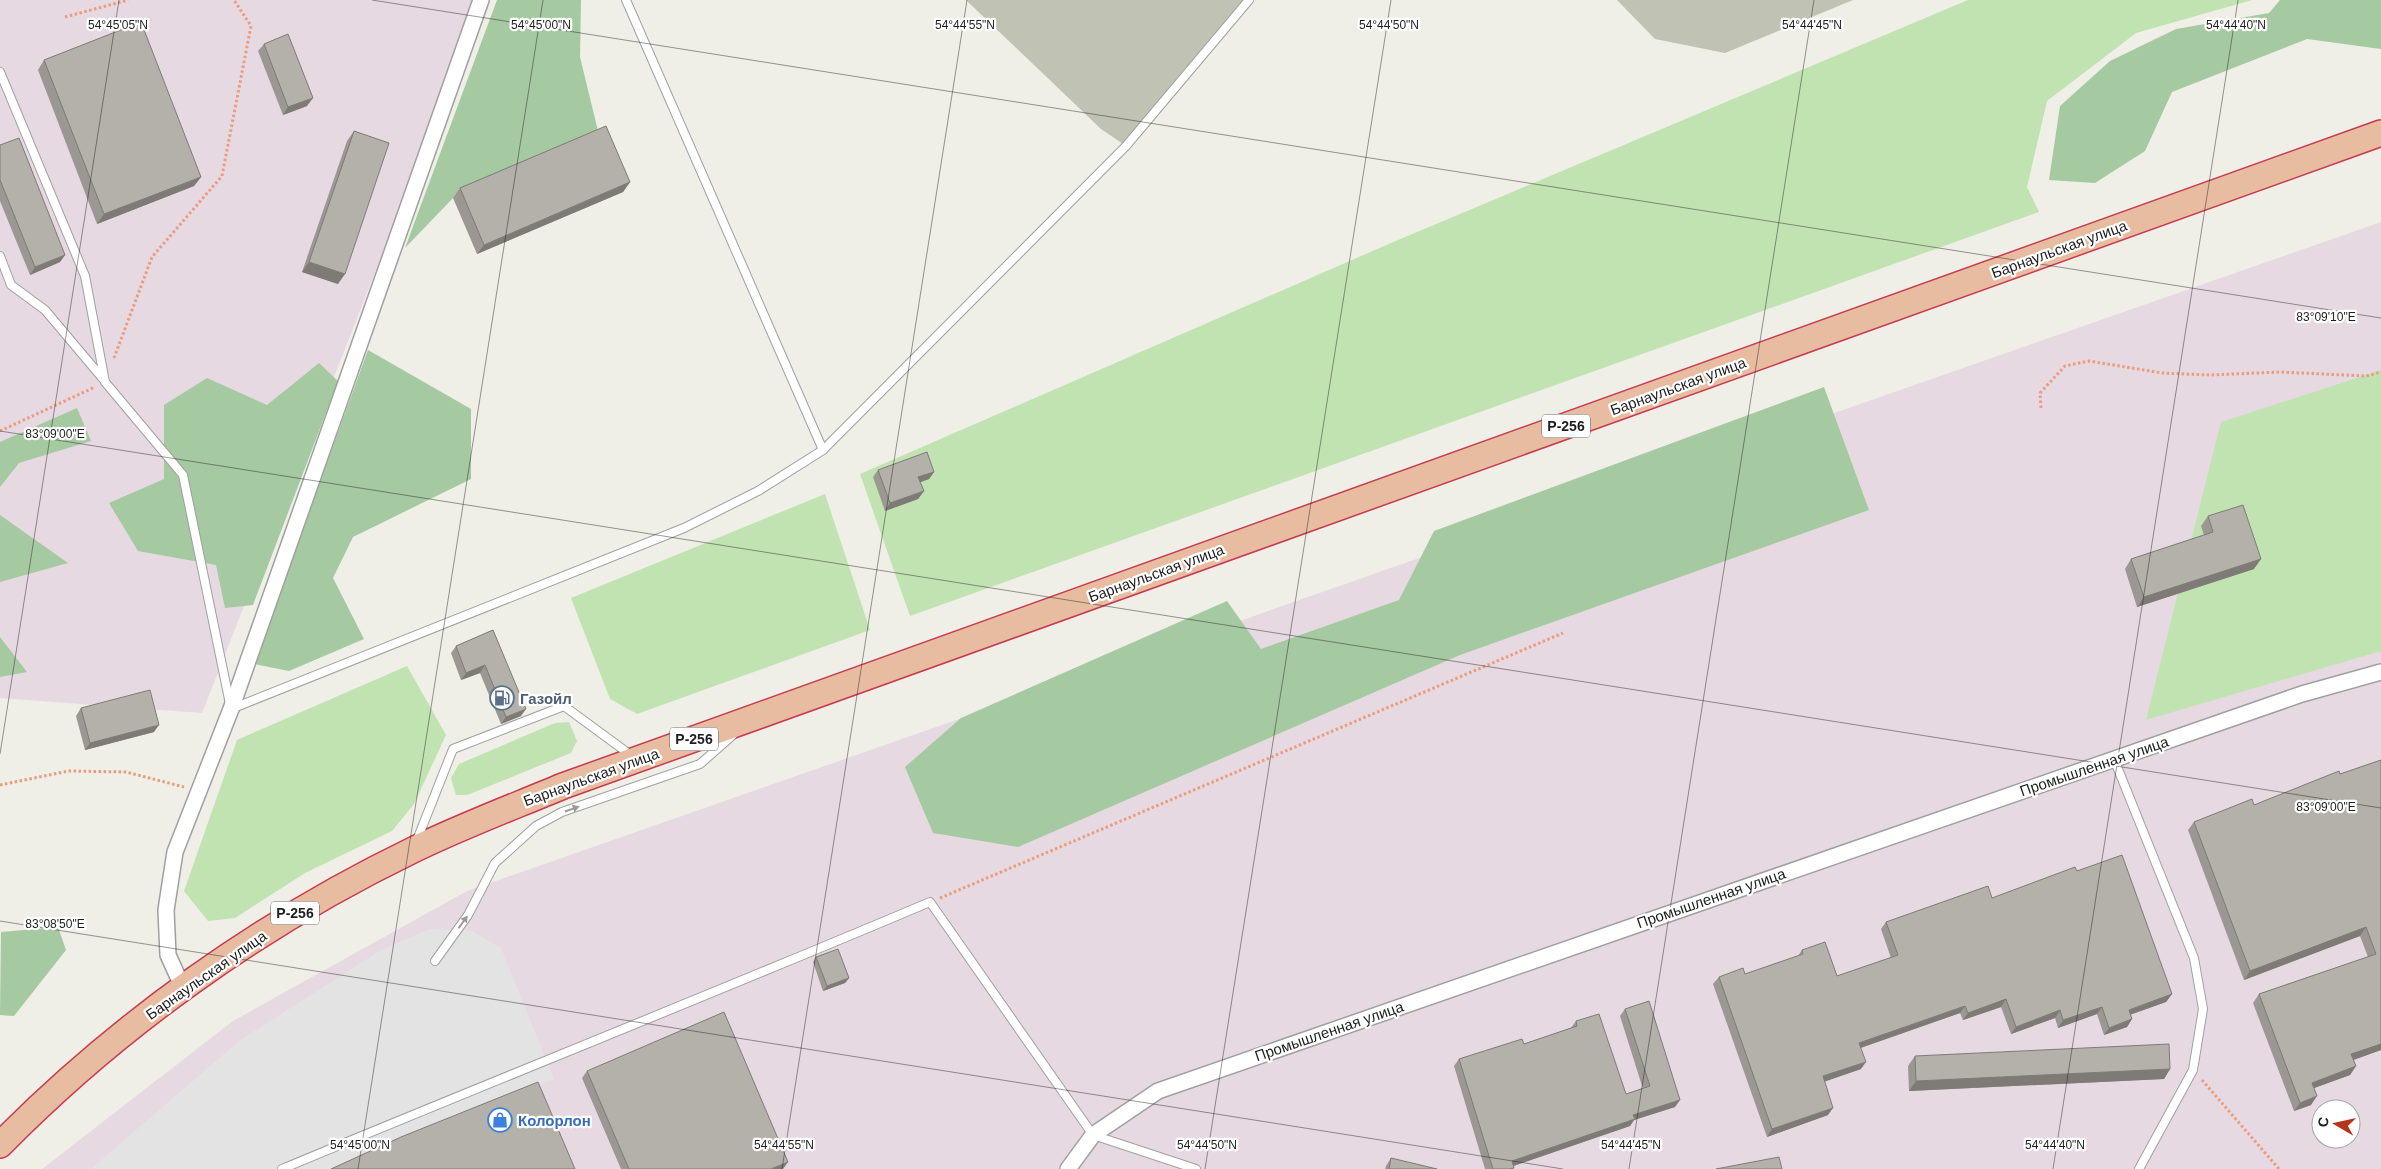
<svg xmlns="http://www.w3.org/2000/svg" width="2381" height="1169" font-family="Arial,sans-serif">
<rect width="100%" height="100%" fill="#efeee7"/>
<!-- industrial -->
<g fill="#e7d9e2" fill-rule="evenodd">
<path d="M 0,0 L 482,0 L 202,713 L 0,698 Z"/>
<path d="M 2381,222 L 2381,1169 L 42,1169 L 233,1021 L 467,891 ZM 2321,1109 L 2351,1109 L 2351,1139 L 2321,1139 Z"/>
</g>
<!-- construction -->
<g fill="#c0c2b3">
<path d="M 966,0 L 1249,0 L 1126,146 L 1101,129 Z"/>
<path d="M 1617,0 L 1853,0 L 1725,53 L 1655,39 Z"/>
</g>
<!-- grass -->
<g fill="#c1e3b2">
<path d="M 1968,0 L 2252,0 L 2136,33 L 2047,101 L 2027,187 L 2039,212 L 910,616 L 860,474 L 1391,243 Z"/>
<path d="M 2381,370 L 2381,651 L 2146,720 L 2221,422 Z"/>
<path d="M 825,494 L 870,630 L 637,714 L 610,699 L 571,598 Z"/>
<path d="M 407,666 L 446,735 L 414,804 L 392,831 L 305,873 L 235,918 L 208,921 L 184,891 L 237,740 Z"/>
<path d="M 569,722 L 577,741 L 571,753 L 467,795 L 456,795 L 451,778 L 459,764 L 555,723 Z"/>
</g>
<!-- forest -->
<g fill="#a5c9a0">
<path d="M 497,0 L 581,0 L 580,57 L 599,135 L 453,198 L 405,248 Z"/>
<path d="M 2280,0 L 2381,0 L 2381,49 L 2307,39 L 2172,92 L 2145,151 L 2095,183 L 2049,180 L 2060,106 L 2110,61 L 2176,29 L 2269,13 Z"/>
<path d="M 368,350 L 471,409 L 471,479 L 353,537 L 333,578 L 364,639 L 289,671 L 254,664 Z"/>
<path d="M 319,363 L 338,381 L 253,605 L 225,608 L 216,565 L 138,551 L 109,503 L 164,479 L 164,405 L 207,378 L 267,405 Z"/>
<path d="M 1824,387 L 1869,510 L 1460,655 L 1018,847 L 933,833 L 905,767 L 961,718 L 1227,601 L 1261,649 L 1399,600 L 1434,531 Z"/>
<path d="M 77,408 L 91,441 L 19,463 L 0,487 L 0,442 Z"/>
<path d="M 0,515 L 68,563 L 0,582 Z"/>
<path d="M 0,637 L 27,672 L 0,677 Z"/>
<path d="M 58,927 L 66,950 L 14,1016 L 0,1015 L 1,932 Z"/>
</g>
<!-- parking -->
<path fill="#e3e3e3" d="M 430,929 L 472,931 L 501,948 L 554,1079 L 337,1169 L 91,1169 L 239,1041 L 381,950 Z"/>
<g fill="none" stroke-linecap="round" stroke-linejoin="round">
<!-- service casing -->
<g stroke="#a0a0a0" stroke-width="10">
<g id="service">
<path d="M 626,0 L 823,450"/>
<path d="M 0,72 L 85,276 L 105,382 L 183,475 L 231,709 L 684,528 L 758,491 L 823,450 L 1126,146 L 1249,0"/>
<path d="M 0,256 L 11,285 L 45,310 L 104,380"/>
<path d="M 2114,759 L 2194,958 L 2203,1009 L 2193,1070 L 2139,1169"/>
<path d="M 417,840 L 453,749 L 564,706 L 632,756"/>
<path d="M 435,961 L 468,915 L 495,863 L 536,826 L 562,812 L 700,764 L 733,735"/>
<path d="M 282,1169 C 498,1079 715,993 930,902 L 1093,1135 L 1196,1169"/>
</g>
</g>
<!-- minor casing -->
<g stroke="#a0a0a0" stroke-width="18">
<g id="minor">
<path d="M 183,988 L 168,955 L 166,910 L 175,852 L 231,709 L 481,0"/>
<path d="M 1068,1169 L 1093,1135 L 1158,1091 L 2302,694 L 2381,672"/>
</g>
</g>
<!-- trunk casing -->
<g stroke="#c73a50" stroke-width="28">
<path id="trunk" d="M 0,1145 C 119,1024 262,923 413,850 C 462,826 513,807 563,786 L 2381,133"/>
</g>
<!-- path -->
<g stroke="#ea9c7c" stroke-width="3" stroke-dasharray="2.5 2.5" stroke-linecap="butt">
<path d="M 65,17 L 128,0"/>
<path d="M 114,358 L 152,257 L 222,176 L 251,26 L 234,0"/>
<path d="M 2041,408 L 2040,393 L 2065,366 L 2089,361 L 2162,373 L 2210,375 L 2280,372 L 2366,376 L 2381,372"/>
<path d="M 0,431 L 95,387"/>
<path d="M 0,785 L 69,771 L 126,772 L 184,787"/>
<path d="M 940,898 L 1563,633"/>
<path d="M 2202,1080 L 2279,1169"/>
</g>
<!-- service -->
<use href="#service" stroke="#fff" stroke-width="8"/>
<!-- minor -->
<use href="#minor" stroke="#fff" stroke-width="15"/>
<!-- trunk -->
<use href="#trunk" stroke="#e7bca0" stroke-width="25"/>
</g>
<!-- wall -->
<g fill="#9b9792">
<path d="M 264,44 L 307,106 L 283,115 L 258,51 Z"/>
<path d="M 44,60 L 201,177 L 194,186 L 97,224 L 38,70 Z"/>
<path d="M 354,131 L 338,284 L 302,272 L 347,141 Z"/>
<path d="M 0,145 L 65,255 L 60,262 L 30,275 L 0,201 Z"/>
<path d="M 630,182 L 623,192 L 477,254 L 453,198 L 460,188 Z"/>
<path d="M 878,470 L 934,472 L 929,479 L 920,482 L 924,491 L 918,499 L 885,511 L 873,477 Z"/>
<path d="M 2208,516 L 2254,569 L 2137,607 L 2125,569 L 2131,559 L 2204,535 L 2201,526 Z"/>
<path d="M 493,630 L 521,716 L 501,724 L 480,673 L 461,680 L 451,653 L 456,646 Z"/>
<path d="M 81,708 L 154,732 L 85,750 L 76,716 Z"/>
<path d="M 2381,760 L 2381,1050 L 2353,1060 L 2356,1066 L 2350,1075 L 2314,1088 L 2311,1105 L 2294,1111 L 2253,1003 L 2259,994 L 2368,957 L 2360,936 L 2244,980 L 2188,830 L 2194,822 L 2254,805 L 2340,774 Z"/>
<path d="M 2077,871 L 2172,994 L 2166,1002 L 2130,1015 L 2132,1019 L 2127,1027 L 2104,1035 L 2097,1014 L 2058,1028 L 2055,1018 L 2011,1034 L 2001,1007 L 1963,1020 L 1960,1013 L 1861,1048 L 1861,1069 L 1824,1081 L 1828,1115 L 1767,1137 L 1713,984 L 1719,977 L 1745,974 L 1798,956 L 1802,950 L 1837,976 L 1891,958 L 1881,929 L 1886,922 L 1992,898 Z"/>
<path d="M 816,957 L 849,978 L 845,983 L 823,991 L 813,962 Z"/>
<path d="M 1625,1009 L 1675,1107 L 1634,1120 L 1630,1126 L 1514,1166 L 1513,1169 L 1485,1169 L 1454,1066 L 1459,1059 L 1524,1044 L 1571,1028 L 1576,1021 L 1626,1094 L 1643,1089 L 1620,1016 Z"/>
<path d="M 1915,1056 L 2170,1069 L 2164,1079 L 1909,1091 L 1908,1066 Z"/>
<path d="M 587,1071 L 783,1169 L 621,1169 L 582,1078 Z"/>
<path d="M 1391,1158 L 1437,1169 L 1385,1169 L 1386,1166 Z"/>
</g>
<!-- shaded-wall -->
<g fill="#7e7b77">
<path d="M 313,98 L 307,106 L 283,115 L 288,107 Z"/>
<path d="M 201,177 L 194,186 L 97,224 L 104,214 Z"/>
<path d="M 630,182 L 623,192 L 477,254 L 484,245 Z"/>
<path d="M 65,255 L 60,262 L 30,275 L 35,267 Z"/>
<path d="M 309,262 L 345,274 L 338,284 L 302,272 Z"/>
<path d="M 934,472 L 929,479 L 913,485 L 918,477 Z"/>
<path d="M 924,491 L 918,499 L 885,511 L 890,503 Z"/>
<path d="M 2261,559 L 2254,569 L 2137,607 L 2144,597 Z"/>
<path d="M 485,665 L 480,673 L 461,680 L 466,673 Z"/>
<path d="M 526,709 L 521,716 L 501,724 L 506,717 Z"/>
<path d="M 159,725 L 154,732 L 85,750 L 90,743 Z"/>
<path d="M 2366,927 L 2360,936 L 2244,980 L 2250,971 Z"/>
<path d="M 849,978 L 845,983 L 823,991 L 827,986 Z"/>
<path d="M 2172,994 L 2166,1002 L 2123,1017 L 2129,1010 Z"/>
<path d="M 2006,999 L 2001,1007 L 1963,1020 L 1968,1013 Z"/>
<path d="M 1965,1006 L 1960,1013 L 1854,1050 L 1859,1043 Z"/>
<path d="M 2102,1007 L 2097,1014 L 2058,1028 L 2063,1020 Z"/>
<path d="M 2060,1010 L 2055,1018 L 2011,1034 L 2016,1027 Z"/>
<path d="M 2132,1019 L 2127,1027 L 2104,1035 L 2109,1028 Z"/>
<path d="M 2381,1044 L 2381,1050 L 2345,1063 L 2351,1054 Z"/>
<path d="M 1866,1062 L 1861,1069 L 1818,1084 L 1823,1076 Z"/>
<path d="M 2356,1066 L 2350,1075 L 2306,1091 L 2312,1083 Z"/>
<path d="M 2170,1069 L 2164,1079 L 1909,1091 L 1916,1081 Z"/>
<path d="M 2317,1096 L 2311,1105 L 2294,1111 L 2300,1103 Z"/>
<path d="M 1680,1100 L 1675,1107 L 1634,1120 L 1630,1126 L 1507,1168 L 1512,1161 L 1633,1115 Z"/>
<path d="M 1833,1108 L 1828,1115 L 1767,1137 L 1772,1129 Z"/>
<path d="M 788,1162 L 783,1169 L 771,1169 Z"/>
</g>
<!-- building -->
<g fill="#b4b0aa" stroke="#7e7b77">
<path d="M 141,22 L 201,177 L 104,214 L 44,60 Z"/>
<path d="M 288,34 L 313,98 L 288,107 L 264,44 Z"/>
<path d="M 606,126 L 630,182 L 484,245 L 460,188 Z"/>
<path d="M 354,131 L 389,143 L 345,274 L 309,262 Z"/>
<path d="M 19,138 L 65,255 L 35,267 L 0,180 L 0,145 Z"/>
<path d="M 927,452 L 934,472 L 918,477 L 924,491 L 890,503 L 878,470 Z"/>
<path d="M 2243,505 L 2261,559 L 2144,597 L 2131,559 L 2213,532 L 2208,516 Z"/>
<path d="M 493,630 L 526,709 L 506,717 L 485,665 L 466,673 L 456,646 Z"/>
<path d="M 150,690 L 159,725 L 90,743 L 81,708 Z"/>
<path d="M 2381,760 L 2381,1044 L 2351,1054 L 2356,1066 L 2312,1083 L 2317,1096 L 2300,1103 L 2259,994 L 2376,954 L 2366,927 L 2250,971 L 2194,822 L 2252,799 L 2254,805 L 2339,771 L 2340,774 Z"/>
<path d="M 2122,855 L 2172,994 L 2129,1010 L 2132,1019 L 2109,1028 L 2102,1007 L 2063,1020 L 2060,1010 L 2016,1027 L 2006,999 L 1968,1013 L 1965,1006 L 1859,1043 L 1866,1062 L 1823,1076 L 1833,1108 L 1772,1129 L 1719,977 L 1743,968 L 1745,974 L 1803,954 L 1802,950 L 1825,942 L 1837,976 L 1898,955 L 1886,922 L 1988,886 L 1992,898 L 2075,867 L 2077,871 Z"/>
<path d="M 838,949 L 849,978 L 827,986 L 816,957 Z"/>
<path d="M 1649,1001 L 1680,1100 L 1633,1115 L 1635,1119 L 1512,1161 L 1514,1168 L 1510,1169 L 1493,1169 L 1459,1059 L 1522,1039 L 1524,1044 L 1577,1026 L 1576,1021 L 1599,1014 L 1626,1094 L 1650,1086 L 1625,1009 Z"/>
<path d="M 724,1012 L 788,1162 L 771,1169 L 629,1169 L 587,1071 Z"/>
<path d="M 2169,1044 L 2170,1069 L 1916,1081 L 1915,1056 Z"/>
<path d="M 538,1082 L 575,1169 L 331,1169 L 401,1137 Z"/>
<path d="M 1779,1157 L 1782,1169 L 1716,1169 Z"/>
<path d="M 1391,1158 L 1437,1169 L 1389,1169 Z"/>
</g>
<!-- one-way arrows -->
<defs><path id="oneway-solid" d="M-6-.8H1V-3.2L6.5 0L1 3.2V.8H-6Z" transform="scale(1.25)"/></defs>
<g fill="#9a9a9a">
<use href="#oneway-solid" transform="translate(572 809) rotate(-19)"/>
<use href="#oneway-solid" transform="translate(463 922) rotate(-54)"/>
</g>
<!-- ticks -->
<path fill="none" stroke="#1f1f1f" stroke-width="1" stroke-opacity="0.45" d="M 372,0 L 2381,318M 0,431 L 2381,808M 0,754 L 119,0M 0,921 L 1563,1169M 358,1169 L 543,0M 782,1169 L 967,0M 1205,1169 L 1391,0M 1629,1169 L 1814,0M 2053,1169 L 2238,0"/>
<!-- icons -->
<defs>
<g id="fuel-ring" transform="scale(1.25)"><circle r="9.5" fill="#fff" stroke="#5c6f8a" stroke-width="1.5"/><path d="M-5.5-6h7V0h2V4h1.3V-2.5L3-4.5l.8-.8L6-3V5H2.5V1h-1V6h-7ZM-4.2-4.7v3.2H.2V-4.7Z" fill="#5c6f8a"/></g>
<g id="shop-ring" transform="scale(1.25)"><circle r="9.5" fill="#fff" stroke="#3f7fe0" stroke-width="1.5"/><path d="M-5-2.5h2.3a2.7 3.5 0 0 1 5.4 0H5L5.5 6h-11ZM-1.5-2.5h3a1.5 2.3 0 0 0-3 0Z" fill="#3f7fe0"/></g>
</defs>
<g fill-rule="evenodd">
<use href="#fuel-ring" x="502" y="698"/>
<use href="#shop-ring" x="500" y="1120"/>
</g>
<g text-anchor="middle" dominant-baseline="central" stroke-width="4.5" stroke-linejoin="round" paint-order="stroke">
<!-- shield labels -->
<g fill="#fff" stroke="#626262" stroke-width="1">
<rect x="1542" y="414.5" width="48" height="23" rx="4"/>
<rect x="670" y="727.5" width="48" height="23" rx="4"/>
<rect x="271" y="901.5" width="48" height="23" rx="4"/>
</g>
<g font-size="14" font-weight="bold" fill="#1f1f1f">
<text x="1566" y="426">Р-256</text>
<text x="694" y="739">Р-256</text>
<text x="295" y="913">Р-256</text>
</g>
<!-- street labels -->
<g font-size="15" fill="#1f1f1f" stroke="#fff">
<text transform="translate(2059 249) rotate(-20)">Барнаульская улица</text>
<text transform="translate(1678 386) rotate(-20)">Барнаульская улица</text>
<text transform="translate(1156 573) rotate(-20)">Барнаульская улица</text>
<text transform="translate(2094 766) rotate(-19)">Промышленная улица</text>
<text transform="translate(591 777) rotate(-20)">Барнаульская улица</text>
<text transform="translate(1711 898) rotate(-19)">Промышленная улица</text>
<text transform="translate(206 975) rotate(-35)">Барнаульская улица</text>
<text transform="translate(1329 1031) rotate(-19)">Промышленная улица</text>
</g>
<!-- service labels -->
<g font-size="15" font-weight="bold" fill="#4e5e75" stroke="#fff" text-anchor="start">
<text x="520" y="698">Газойл</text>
</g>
<!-- shop labels -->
<g font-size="15" font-weight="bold" fill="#366cbe" stroke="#fff" text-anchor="start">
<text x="518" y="1120">Колорлон</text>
</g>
</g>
<g font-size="12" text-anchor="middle" fill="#1f1f1f" stroke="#fff" stroke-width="4.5" stroke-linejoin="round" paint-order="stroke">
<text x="118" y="29">54°45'05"N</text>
<text x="2236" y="29">54°44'40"N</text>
<text x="541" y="29">54°45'00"N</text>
<text x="965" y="29">54°44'55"N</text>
<text x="1389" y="29">54°44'50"N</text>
<text x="1812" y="29">54°44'45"N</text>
<text x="2326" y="321">83°09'10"E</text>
<text x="55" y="438">83°09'00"E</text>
<text x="2326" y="811">83°09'00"E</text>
<text x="55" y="928">83°08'50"E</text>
<text x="360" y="1149">54°45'00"N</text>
<text x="784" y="1149">54°44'55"N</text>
<text x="1207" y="1149">54°44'50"N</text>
<text x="1631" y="1149">54°44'45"N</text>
<text x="2055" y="1149">54°44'40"N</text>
</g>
<!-- north arrow -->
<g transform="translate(2336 1124) rotate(279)"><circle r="24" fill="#ffffff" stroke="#a5a5a5"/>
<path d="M0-4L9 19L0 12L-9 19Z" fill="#b73517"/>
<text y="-8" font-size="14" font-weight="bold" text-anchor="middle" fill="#1f1f1f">С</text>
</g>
</svg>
